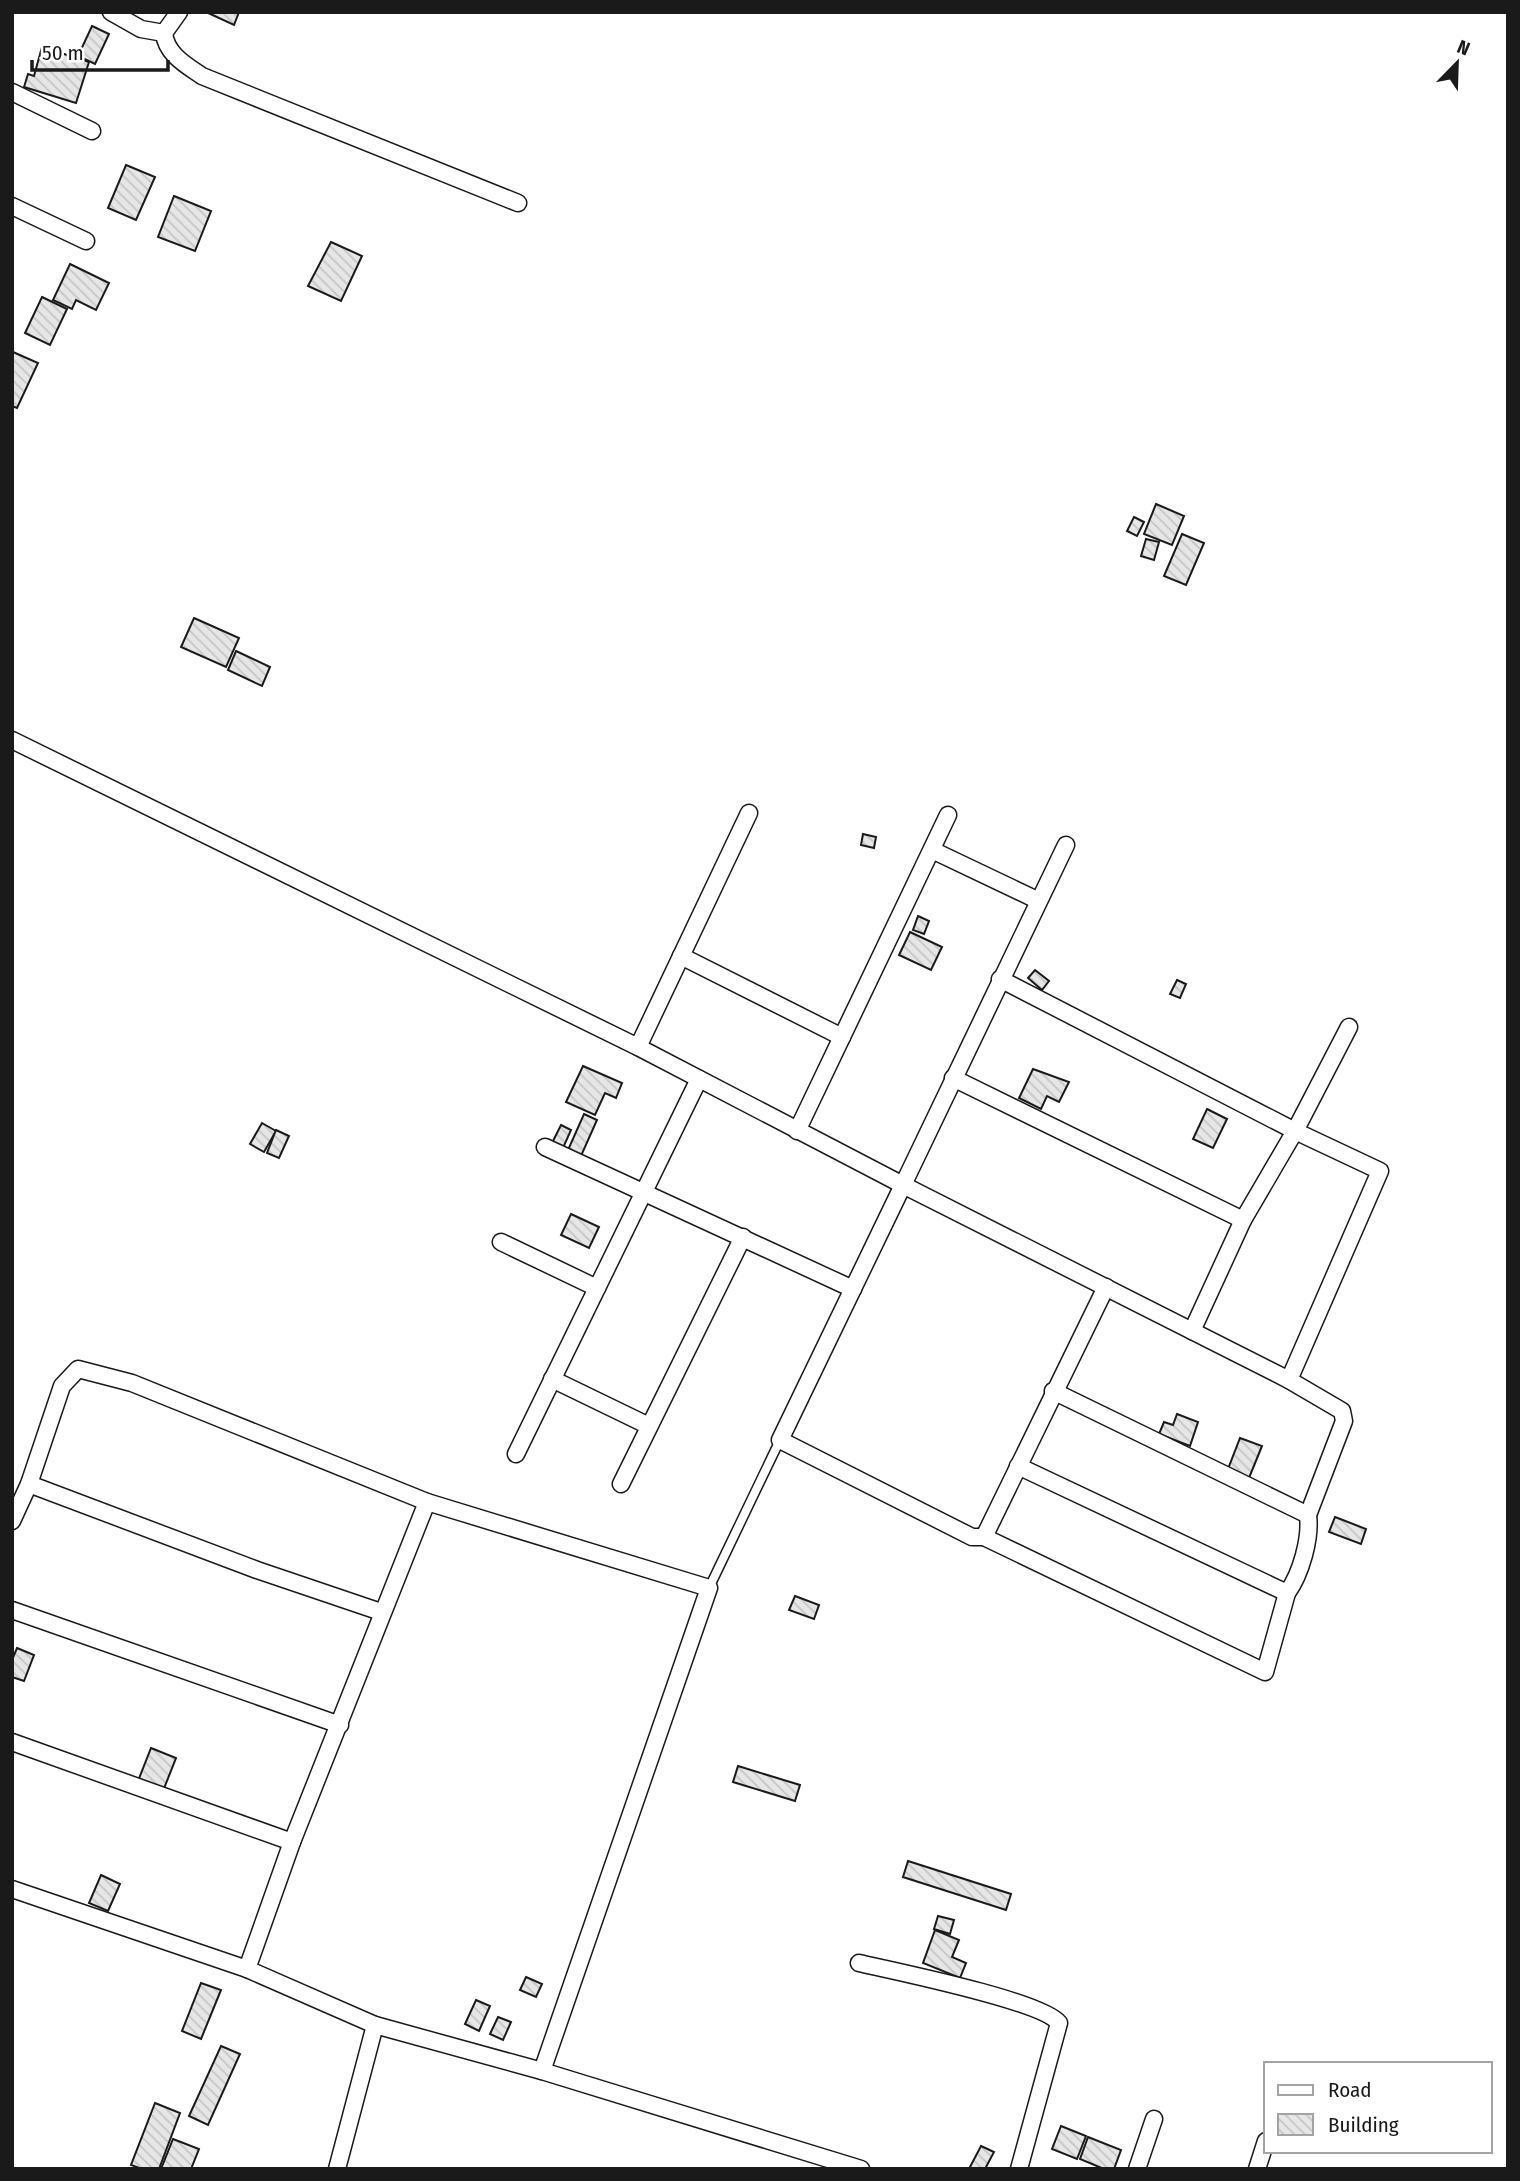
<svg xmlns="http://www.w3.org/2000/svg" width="1520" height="2181" font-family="'Fira Sans Condensed',sans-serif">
<defs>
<pattern id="building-back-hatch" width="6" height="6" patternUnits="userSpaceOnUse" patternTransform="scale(1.75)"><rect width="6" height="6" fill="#e6e6e6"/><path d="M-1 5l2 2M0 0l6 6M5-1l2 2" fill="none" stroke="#c5c5c5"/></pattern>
</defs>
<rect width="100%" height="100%" fill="#fff"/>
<!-- building -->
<g fill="url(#building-back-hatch)" stroke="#1a1a1a" stroke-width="2">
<path d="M 206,12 L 239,12 L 234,25 Z"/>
<path d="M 92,26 L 109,34 L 95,64 L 78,56 Z"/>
<path d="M 42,47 L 89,62 L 76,103 L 24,87 L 28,74 L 34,76 Z"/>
<path d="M 126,165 L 155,177 L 136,220 L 108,208 Z"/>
<path d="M 174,196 L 211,211 L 195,251 L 158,237 Z"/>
<path d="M 331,242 L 362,256 L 341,301 L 308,286 Z"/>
<path d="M 70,264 L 109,283 L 96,310 L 76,300 L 72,309 L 53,300 Z"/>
<path d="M 42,297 L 67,309 L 50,345 L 25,333 Z"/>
<path d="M 13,352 L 38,363 L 17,408 L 12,406 Z"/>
<path d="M 1156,504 L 1184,516 L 1172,545 L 1144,534 Z"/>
<path d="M 1134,517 L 1144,522 L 1137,536 L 1127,531 Z"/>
<path d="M 1182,534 L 1204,543 L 1186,585 L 1164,576 Z"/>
<path d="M 1146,539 L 1159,542 L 1154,560 L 1141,556 Z"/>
<path d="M 194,618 L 239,638 L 226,667 L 181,647 Z"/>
<path d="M 236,651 L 270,667 L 262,686 L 228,670 Z"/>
<path d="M 863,834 L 876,837 L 874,848 L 861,845 Z"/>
<path d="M 918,916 L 929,921 L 924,934 L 913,930 Z"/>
<path d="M 910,932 L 942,947 L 931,970 L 899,955 Z"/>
<path d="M 1035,970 L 1049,981 L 1042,990 L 1028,978 Z"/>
<path d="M 1177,980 L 1186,984 L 1180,998 L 1170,994 Z"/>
<path d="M 583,1066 L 622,1083 L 616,1098 L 605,1093 L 595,1115 L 566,1102 Z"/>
<path d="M 1033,1069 L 1069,1082 L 1059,1102 L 1047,1096 L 1041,1109 L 1019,1098 Z"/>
<path d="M 1207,1109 L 1227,1119 L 1213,1148 L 1193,1139 Z"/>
<path d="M 584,1114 L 597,1120 L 581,1156 L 568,1150 Z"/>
<path d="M 262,1123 L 276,1131 L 264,1152 L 250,1144 Z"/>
<path d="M 561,1125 L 571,1130 L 563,1148 L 552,1143 Z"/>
<path d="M 276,1130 L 289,1136 L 279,1158 L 267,1153 Z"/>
<path d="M 571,1214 L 599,1227 L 589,1248 L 561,1235 Z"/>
<path d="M 1177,1414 L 1198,1422 L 1190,1446 L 1159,1434 L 1164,1422 L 1173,1425 Z"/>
<path d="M 1240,1438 L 1262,1446 L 1249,1478 L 1228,1469 Z"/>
<path d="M 1335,1517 L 1366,1529 L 1361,1544 L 1329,1532 Z"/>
<path d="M 795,1596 L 819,1605 L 814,1619 L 789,1610 Z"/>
<path d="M 17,1648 L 34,1655 L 24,1681 L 12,1677 L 12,1660 Z"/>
<path d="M 151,1748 L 176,1758 L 163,1791 L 138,1781 Z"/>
<path d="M 738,1766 L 800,1785 L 795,1801 L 733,1782 Z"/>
<path d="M 908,1861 L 1011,1894 L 1006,1910 L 903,1877 Z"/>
<path d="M 101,1875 L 120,1884 L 108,1911 L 89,1903 Z"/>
<path d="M 938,1916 L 954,1920 L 950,1934 L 934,1929 Z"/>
<path d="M 935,1930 L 959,1940 L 952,1957 L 966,1963 L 960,1978 L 923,1963 Z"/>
<path d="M 526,1977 L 542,1984 L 536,1997 L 520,1990 Z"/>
<path d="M 201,1983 L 221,1990 L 201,2039 L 182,2031 Z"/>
<path d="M 476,2000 L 490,2006 L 479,2031 L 465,2024 Z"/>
<path d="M 498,2017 L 511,2022 L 503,2040 L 490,2034 Z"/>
<path d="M 221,2046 L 240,2054 L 208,2125 L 189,2116 Z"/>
<path d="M 155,2103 L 180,2113 L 159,2169 L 142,2169 L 131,2165 Z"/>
<path d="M 1061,2126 L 1086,2136 L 1077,2159 L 1052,2149 Z"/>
<path d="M 1088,2137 L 1121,2150 L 1114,2169 L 1104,2169 L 1080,2159 Z"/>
<path d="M 173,2139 L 199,2149 L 191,2169 L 161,2169 Z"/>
<path d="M 981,2146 L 994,2152 L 985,2169 L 973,2169 L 970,2167 Z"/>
</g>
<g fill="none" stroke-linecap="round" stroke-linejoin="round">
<!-- lane casing -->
<g stroke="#1a1a1a" stroke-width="11">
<path id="lane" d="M 709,1588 L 780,1440"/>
</g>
<!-- street casing -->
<g stroke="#1a1a1a" stroke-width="19">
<g id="street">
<path d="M 111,12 L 141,29 L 164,33 L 179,12"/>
<path d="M 164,33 C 166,54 186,65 202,76 L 518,203"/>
<path d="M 12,92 L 92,131"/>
<path d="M 12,206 L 86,241"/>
<path d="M 12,740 L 638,1047 L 903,1185 L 780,1440 L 972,1537 L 984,1537 L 1265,1672 L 1287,1593 C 1301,1574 1311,1538 1308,1515 L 1344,1421 L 1342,1411 L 1289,1380 L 903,1185 L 1066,845"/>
<path d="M 932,850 L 1037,900"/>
<path d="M 681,956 L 842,1037"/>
<path d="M 1000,979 L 1295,1131 L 1380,1171 L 1289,1380"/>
<path d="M 638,1047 L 749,813"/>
<path d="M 953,1078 L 1243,1220"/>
<path d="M 797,1131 L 948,815"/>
<path d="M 545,1147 L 853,1289"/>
<path d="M 501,1242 L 597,1288"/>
<path d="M 1192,1331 L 1243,1220 L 1295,1131 L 1349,1027"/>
<path d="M 552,1379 L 649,1426"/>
<path d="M 1053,1391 L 1308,1515"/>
<path d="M 516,1454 L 699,1079"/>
<path d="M 1018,1466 L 1287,1593"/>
<path d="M 29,1484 L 257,1570 L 381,1612"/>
<path d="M 621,1484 L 743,1237"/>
<path d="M 12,1521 L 29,1484 L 62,1386 L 78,1369 L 132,1383 L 427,1502 L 709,1588 L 542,2071 L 861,2169"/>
<path d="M 984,1537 L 1106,1287"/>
<path d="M 12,1610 L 340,1725"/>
<path d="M 12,1742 L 292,1842"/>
<path d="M 12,1889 L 247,1969 L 375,2025 L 542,2071"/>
<path d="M 859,1963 C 894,1971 1042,2001 1059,2023 L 1019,2169"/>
<path d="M 247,1969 L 292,1842 L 427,1502"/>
<path d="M 337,2169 L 375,2025"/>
<path d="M 1137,2169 L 1154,2119"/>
<path d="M 1257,2169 L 1266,2141"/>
</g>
</g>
<!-- lane -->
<use href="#lane" stroke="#fff" stroke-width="8"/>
<!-- street -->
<use href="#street" stroke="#fff" stroke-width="16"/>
</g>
<!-- border -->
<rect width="1520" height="2181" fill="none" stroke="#1a1a1a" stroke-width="28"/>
<!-- legend -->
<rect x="1264" y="2062" width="228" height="91" fill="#ffffff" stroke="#a3a3a3" stroke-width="2"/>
<rect x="1278" y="2085" width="35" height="10" fill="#ffffff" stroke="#a3a3a3" stroke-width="2"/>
<text x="1328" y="2097" font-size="21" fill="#1a1a1a">Road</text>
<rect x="1278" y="2114" width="35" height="21" fill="url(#building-back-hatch)" stroke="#a3a3a3" stroke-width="2"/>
<text x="1328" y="2132" font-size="21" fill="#1a1a1a">Building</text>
<!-- north arrow -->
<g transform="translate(1457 63) rotate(23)" stroke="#ffffff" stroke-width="5" paint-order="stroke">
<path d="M0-5L12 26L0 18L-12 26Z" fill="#1a1a1a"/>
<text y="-10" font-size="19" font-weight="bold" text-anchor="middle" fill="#1a1a1a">N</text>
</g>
<!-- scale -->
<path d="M32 60v10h136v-10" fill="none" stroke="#1a1a1a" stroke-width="3.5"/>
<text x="42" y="60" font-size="21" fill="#1a1a1a" stroke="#ffffff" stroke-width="5" paint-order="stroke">50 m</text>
</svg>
